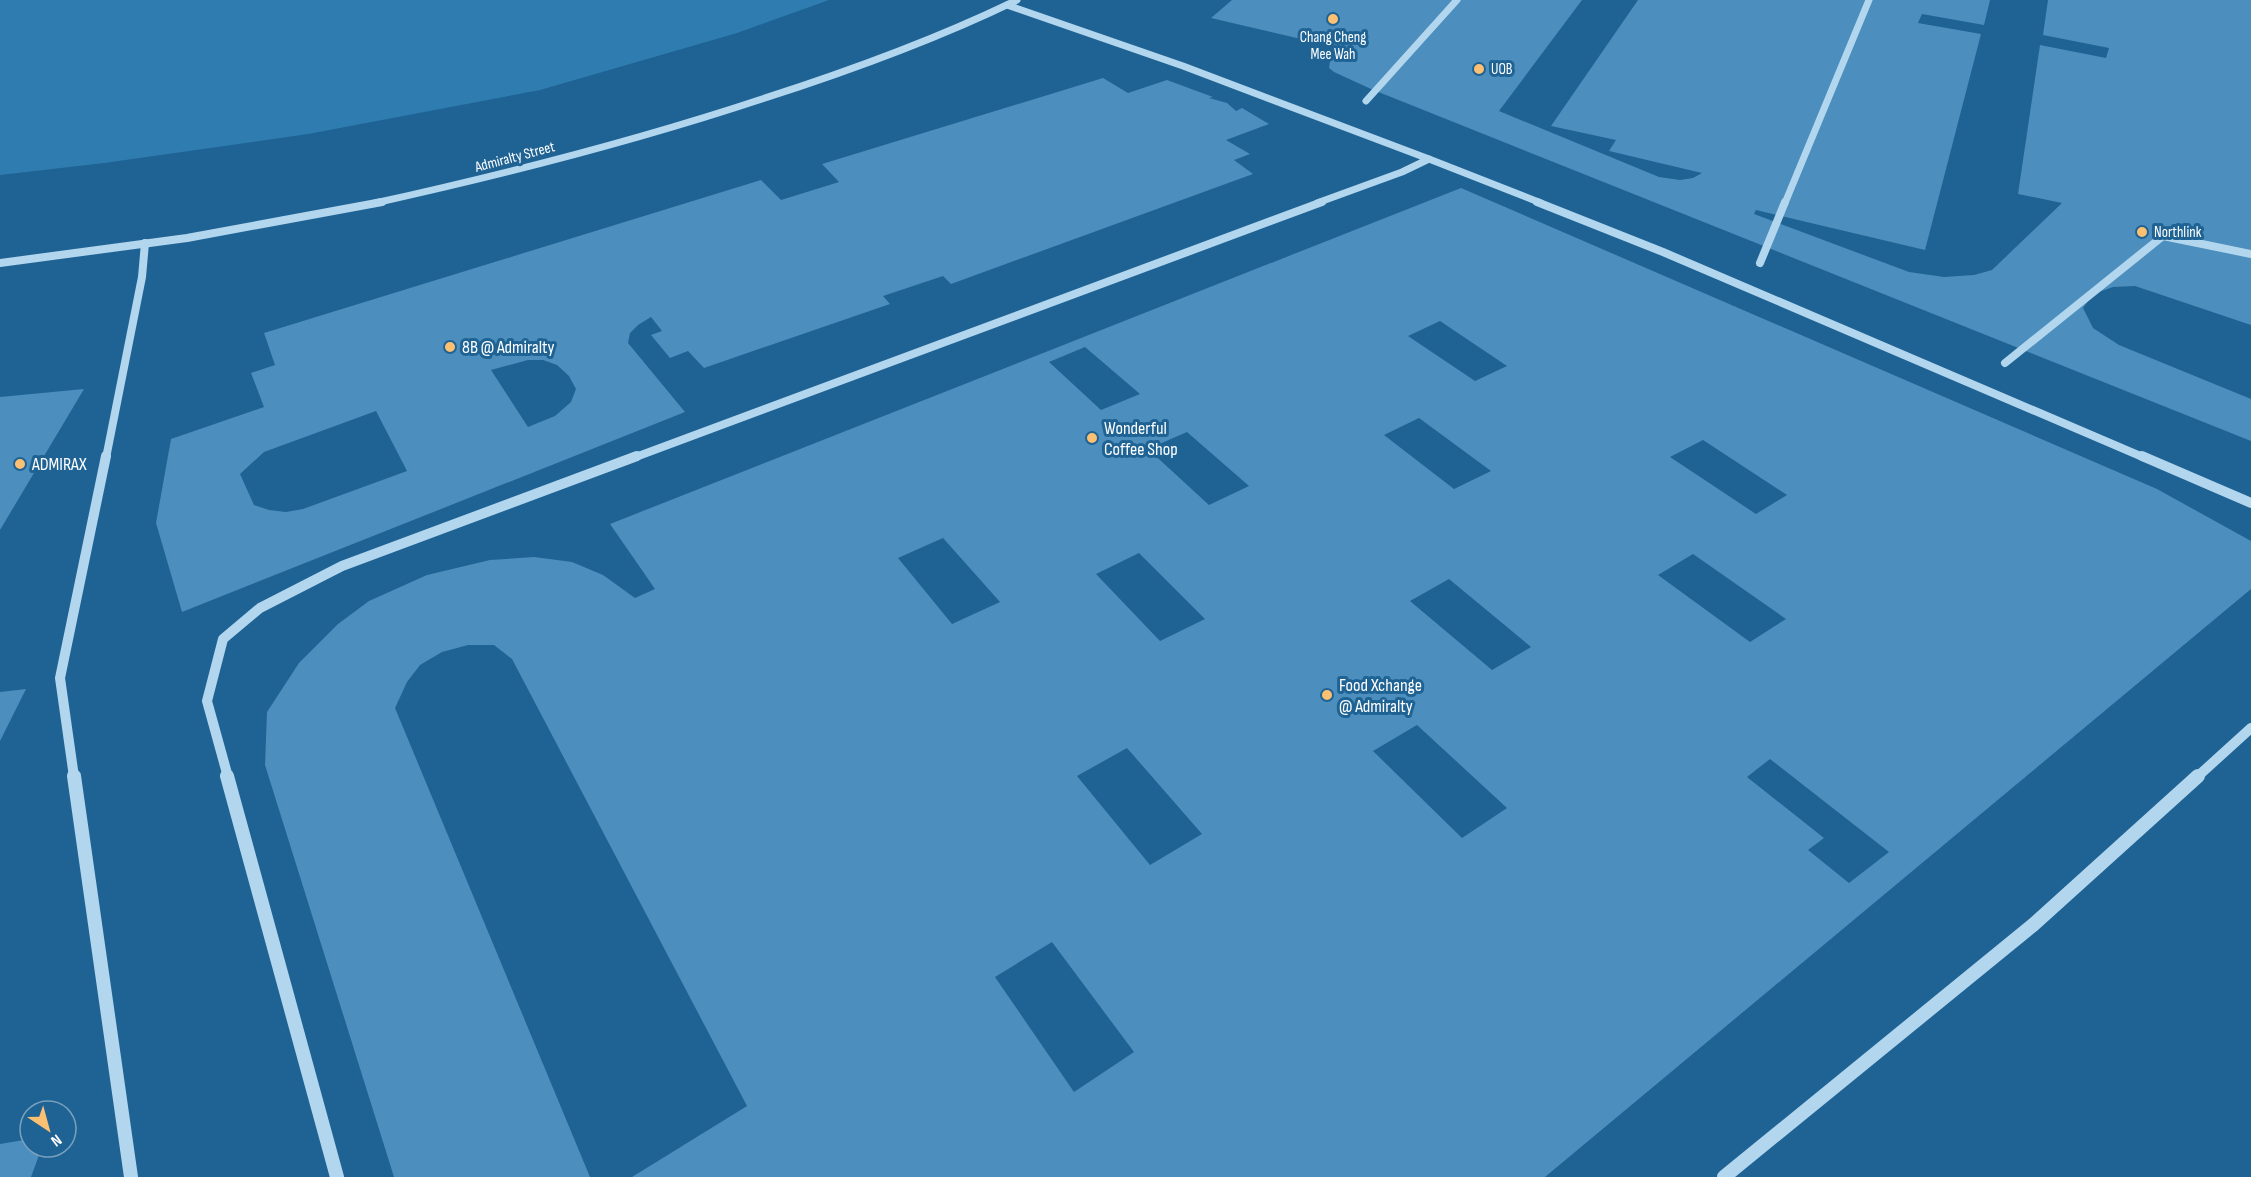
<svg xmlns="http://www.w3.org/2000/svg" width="2251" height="1177" font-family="'Sofia Sans Condensed',sans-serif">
<rect width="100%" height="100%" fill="#1f6394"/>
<!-- green -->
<path fill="#2f7db0" d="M 0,0 L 829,0 L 737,33 L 540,90 L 308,134 L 104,163 L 0,175 Z"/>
<!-- building -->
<g fill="#4c8ebd" fill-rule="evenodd">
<path d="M 1232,0 L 1582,0 L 1499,111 L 1659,177 L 1680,180 L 1693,178 L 1702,173 L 1609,151 L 1616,140 L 1551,126 L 1638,0 L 1990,0 L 1984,25 L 1922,14 L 1918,23 L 1981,34 L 1925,250 L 1756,210 L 1754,214 L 1909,272 L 1944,277 L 1974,275 L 1992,270 L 2062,203 L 2018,194 L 2040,45 L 2106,58 L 2109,48 L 2043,35 L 2048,0 L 2251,0 L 2251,325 L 2135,286 L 2113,287 L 2093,294 L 2083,308 L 2093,328 L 2119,345 L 2251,399 L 2251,441 L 1371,89 L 1334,72 L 1329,68 L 1330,61 L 1339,48 L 1211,18 Z"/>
<path d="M 1103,78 L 1128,93 L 1167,80 L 1213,97 L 1209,98 L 1227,103 L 1236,111 L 1242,108 L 1269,124 L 1226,140 L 1250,154 L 1234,160 L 1253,174 L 951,284 L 943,276 L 883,296 L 890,304 L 704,368 L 688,351 L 670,358 L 651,335 L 662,331 L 651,317 L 638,325 L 630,333 L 628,343 L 685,412 L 182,612 L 156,523 L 171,439 L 264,407 L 251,373 L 275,365 L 264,333 L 761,180 L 781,200 L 839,182 L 822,164 ZM 528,360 L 543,360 L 557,365 L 569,376 L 576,389 L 571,402 L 555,416 L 528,427 L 491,370 ZM 376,411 L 407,471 L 303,509 L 286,512 L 269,510 L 254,505 L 240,474 L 264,452 Z"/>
<path d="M 1461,188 L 2157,489 L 2251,541 L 2251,589 L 1545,1177 L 632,1177 L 747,1106 L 512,659 L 494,645 L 468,645 L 442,652 L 420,665 L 407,682 L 395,708 L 590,1177 L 394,1177 L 265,765 L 267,712 L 299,663 L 338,624 L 369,601 L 427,575 L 490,560 L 534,557 L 572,562 L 603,575 L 635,598 L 655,589 L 610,524 ZM 1440,321 L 1507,366 L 1475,381 L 1408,336 ZM 1085,347 L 1140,394 L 1101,410 L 1049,362 ZM 1419,418 L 1491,471 L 1454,489 L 1384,435 ZM 1187,432 L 1249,486 L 1209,505 L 1148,449 ZM 1703,440 L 1787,495 L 1756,514 L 1670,457 ZM 943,538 L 1000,602 L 952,624 L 898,558 ZM 1139,553 L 1205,619 L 1160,641 L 1096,574 ZM 1693,554 L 1786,619 L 1750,642 L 1658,575 ZM 1449,579 L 1531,647 L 1492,670 L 1410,601 ZM 1417,725 L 1507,808 L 1462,838 L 1373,751 ZM 1127,748 L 1202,834 L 1150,865 L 1077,776 ZM 1770,759 L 1889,852 L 1849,883 L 1808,850 L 1824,838 L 1747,777 ZM 1052,942 L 1134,1052 L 1074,1092 L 995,977 Z"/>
<path d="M 84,389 L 0,530 L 0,397 Z"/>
<path d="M 26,689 L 0,741 L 0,692 Z"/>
<path d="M 30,1139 L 30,1147 L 42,1147 L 31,1177 L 0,1177 L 0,1144 Z"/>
</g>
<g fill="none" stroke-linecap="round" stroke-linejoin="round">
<!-- minor-far3 -->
<g stroke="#b2d6ee" stroke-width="7">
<path d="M 1007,5 L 1183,66 L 1429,159 L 1402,172 L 1317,203"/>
<path d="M 1366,101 L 1457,0"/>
<path d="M 1429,159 L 1541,203"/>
<path d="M 375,203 C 506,174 635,141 762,99 C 849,71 935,40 1017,0"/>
<path d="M 1785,203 L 1869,0"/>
</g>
<!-- minor-far2 -->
<g stroke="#b2d6ee" stroke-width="8">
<path d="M 1537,202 L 1663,252 L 2145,458"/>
<path d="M 0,263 L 187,238 L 382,202"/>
<path d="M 1760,263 L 1785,202"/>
<path d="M 2005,363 L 2163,236 L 2251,254"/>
<path d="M 106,458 L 142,277 L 145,243"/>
<path d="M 633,458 L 1322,202"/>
</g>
<!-- minor-far1 -->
<g stroke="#b2d6ee" stroke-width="10">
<path d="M 2142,456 L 2251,503"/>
<path d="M 74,777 L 60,678 L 106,456"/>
<path d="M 228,777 L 207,701 L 223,639 L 260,608 L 342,566 L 637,456"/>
<path d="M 2197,777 L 2251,728"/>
</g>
<!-- minor -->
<g stroke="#b2d6ee" stroke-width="14">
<path d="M 74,776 L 131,1177"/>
<path d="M 227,776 L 337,1177"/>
<path d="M 1724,1177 L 2033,925 L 2198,776"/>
</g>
</g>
<!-- markers -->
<g fill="#fcc072" stroke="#1f6394" stroke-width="2">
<circle cx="1333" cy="19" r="6"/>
<circle cx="1479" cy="69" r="6"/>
<circle cx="2142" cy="232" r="6"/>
<circle cx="450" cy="347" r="6"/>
<circle cx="1092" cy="438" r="6"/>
<circle cx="20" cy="464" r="6"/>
<circle cx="1327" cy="695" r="6"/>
</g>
<g text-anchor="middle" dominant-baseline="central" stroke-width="6" stroke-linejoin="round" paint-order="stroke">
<!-- far-poi labels -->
<g font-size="15" fill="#fff" stroke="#1f6394" text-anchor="start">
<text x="1333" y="37" text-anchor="middle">Chang Cheng<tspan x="1333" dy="17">Mee Wah</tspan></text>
<text x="1491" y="69">UOB</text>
<text x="2154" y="232">Northlink</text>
</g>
<!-- far-street labels -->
<g font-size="15" fill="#fff" stroke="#1f6394">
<text transform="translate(515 157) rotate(-15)">Admiralty Street</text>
</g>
<!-- poi labels -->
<g font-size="18" fill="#fff" stroke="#1f6394" text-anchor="start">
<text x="462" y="347">8B @ Admiralty</text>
<text x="1104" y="428">Wonderful<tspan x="1104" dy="21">Coffee Shop</tspan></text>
<text x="32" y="464">ADMIRAX</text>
<text x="1339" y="685">Food Xchange<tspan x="1339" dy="21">@ Admiralty</tspan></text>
</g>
</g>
<!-- north arrow -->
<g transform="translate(48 1129) rotate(144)"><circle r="28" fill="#1f6394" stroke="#79a1bf" stroke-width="1.5"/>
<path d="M0-4.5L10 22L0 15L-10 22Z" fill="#fcc072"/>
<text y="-9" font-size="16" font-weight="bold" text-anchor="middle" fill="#ffffff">N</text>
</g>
</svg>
